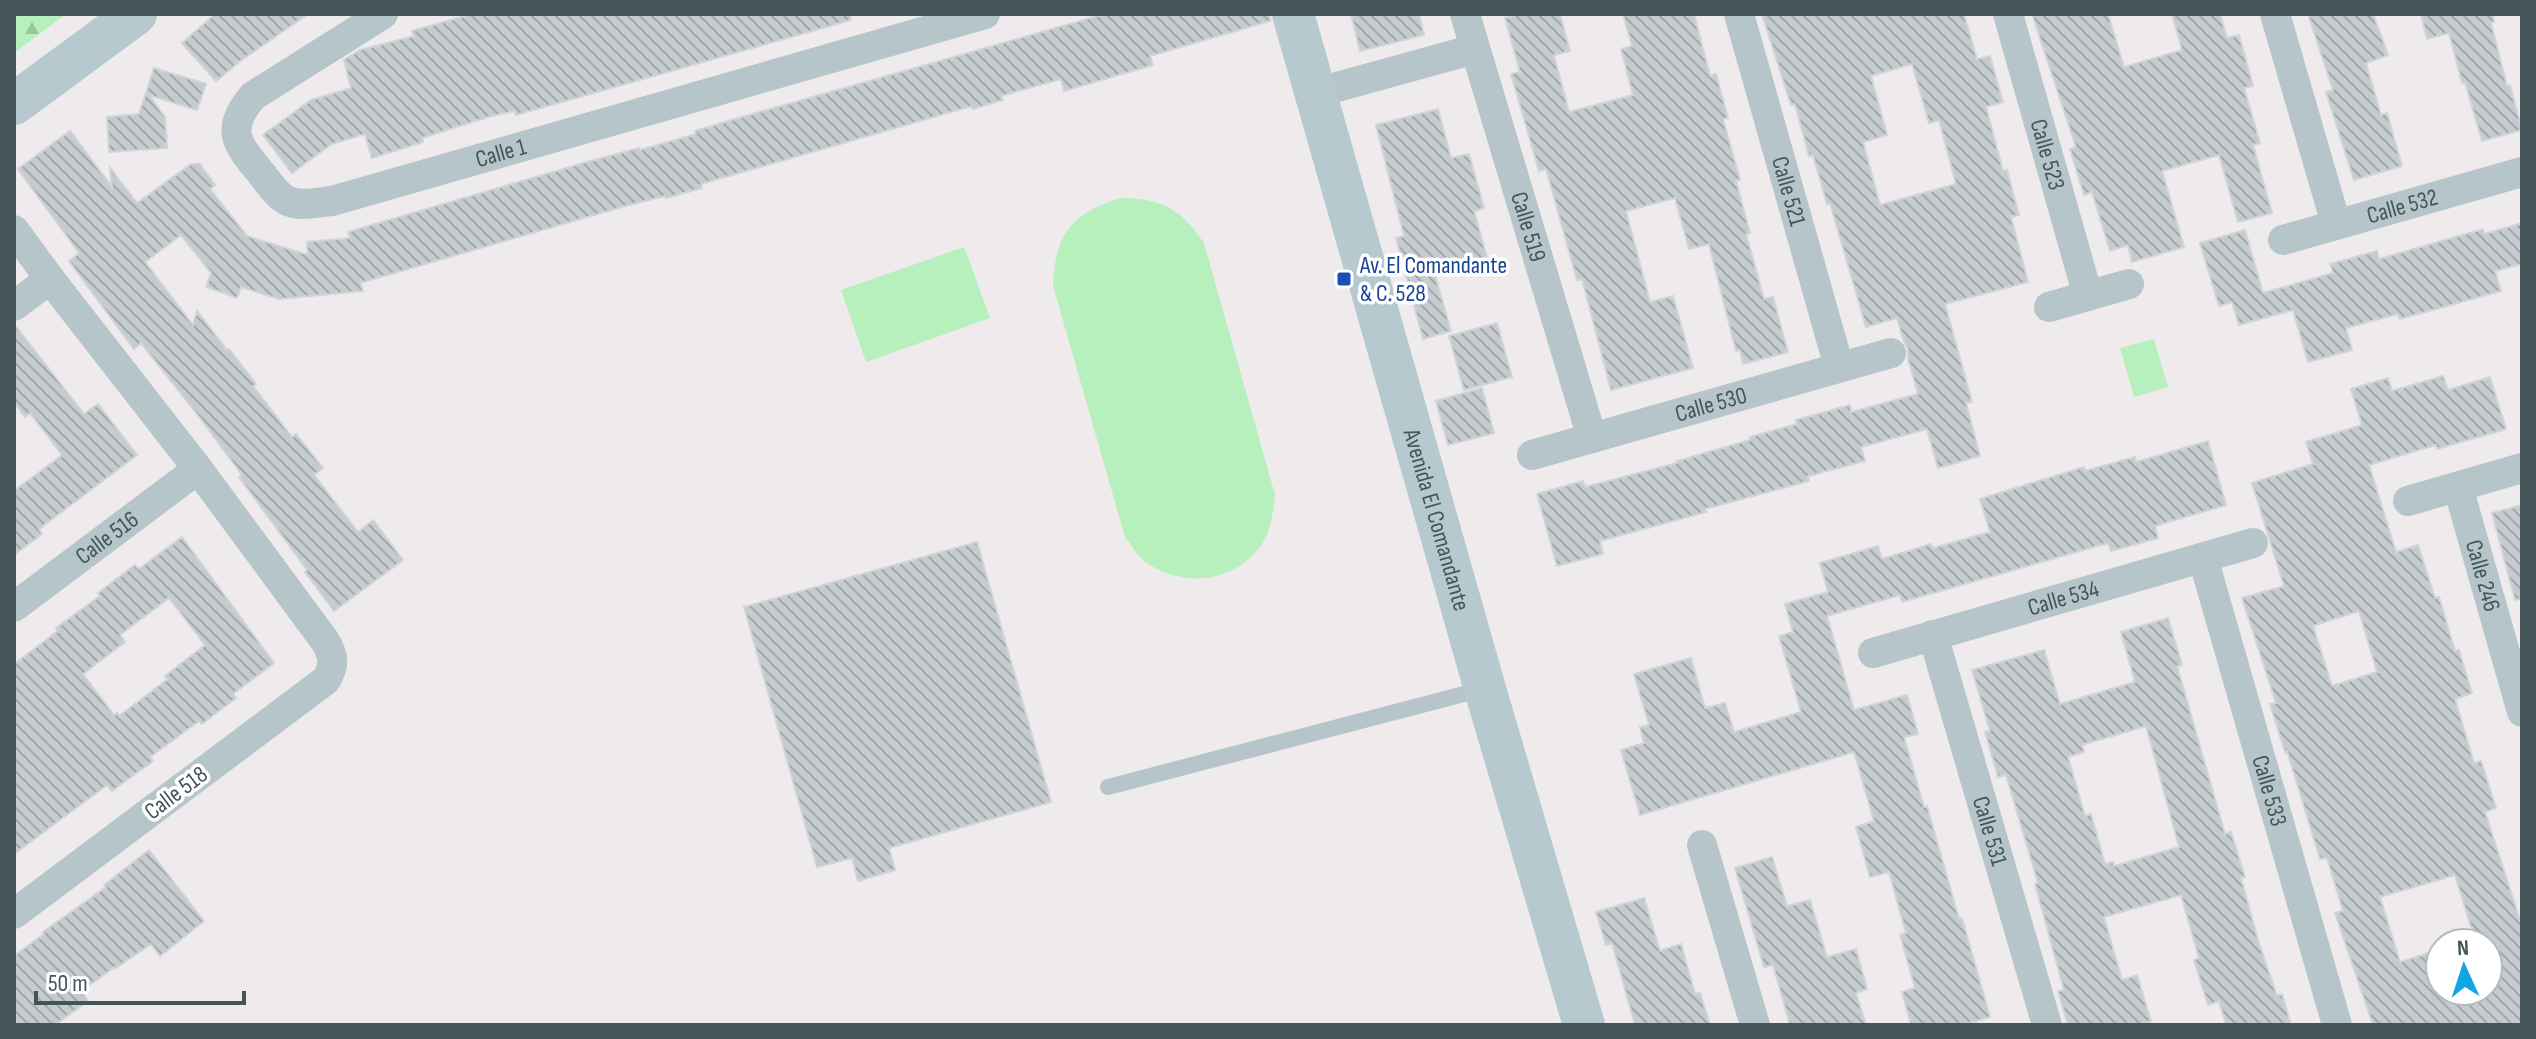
<svg xmlns="http://www.w3.org/2000/svg" width="2536" height="1039" font-family="'Sofia Sans Condensed',sans-serif">
<defs>
<pattern id="forest-firs" width="22" height="20" patternUnits="userSpaceOnUse" patternTransform="scale(2)"><rect width="22" height="20" fill="#b7efbd"/><path d="M5 1l3.5 6h-7zM16 11l3.5 6h-7z" fill="#96c49d"/></pattern>
<pattern id="building-back-hatch" width="6" height="6" patternUnits="userSpaceOnUse" patternTransform="scale(2)"><rect width="6" height="6" fill="#c5cbcf"/><path d="M-1 5l2 2M0 0l6 6M5-1l2 2" fill="none" stroke="#a2a8ab"/></pattern>
</defs>
<rect width="100%" height="100%" fill="#efebec"/>
<!-- forest -->
<path fill="url(#forest-firs)" d="M 14,14 L 66,14 L 14,53 Z"/>
<!-- garden -->
<g fill="#b7efbd">
<path d="M 1122,198 C 1163,199 1181,209 1204,243 L 1275,495 C 1273,513 1271,532 1260,547 C 1231,584 1181,588 1144,561 C 1137,555 1131,545 1125,537 L 1053,286 C 1055,234 1072,212 1122,198 Z"/>
<path d="M 964,247 L 990,318 L 866,362 L 841,290 Z"/>
<path d="M 2154,339 L 2168,387 L 2134,397 L 2120,348 Z"/>
</g>
<!-- building -->
<g fill="url(#building-back-hatch)" stroke="#cfd4d8" stroke-width="2" fill-rule="evenodd">
<path d="M 215,14 L 308,14 L 243,59 L 216,81 L 182,43 Z"/>
<path d="M 472,14 L 850,14 L 851,20 L 516,115 L 514,111 L 488,117 L 422,138 L 423,142 L 372,158 L 365,134 L 332,144 L 292,173 L 263,135 L 311,100 L 351,88 L 344,60 L 360,50 L 414,36 L 412,31 Z"/>
<path d="M 1105,14 L 1270,14 L 1270,21 L 1150,56 L 1153,65 L 1064,91 L 1061,79 L 1001,96 L 1003,100 L 973,109 L 972,106 L 701,184 L 702,188 L 666,198 L 665,196 L 622,207 L 360,283 L 363,291 L 279,299 L 241,287 L 237,298 L 206,287 L 211,273 L 181,235 L 145,262 L 193,325 L 197,311 L 227,350 L 229,349 L 256,384 L 253,386 L 292,437 L 296,434 L 323,468 L 314,475 L 358,532 L 373,520 L 403,560 L 334,611 L 305,572 L 307,570 L 239,477 L 242,475 L 200,418 L 141,343 L 134,349 L 69,261 L 79,253 L 18,169 L 70,131 L 112,187 L 110,168 L 137,203 L 191,164 L 200,164 L 215,185 L 210,189 L 247,236 L 308,255 L 307,242 L 350,238 L 348,232 L 587,162 L 639,148 L 640,150 L 696,134 L 695,131 L 735,119 Z"/>
<path d="M 1351,14 L 1419,14 L 1424,35 L 1360,51 Z"/>
<path d="M 1522,14 L 1560,14 L 1570,51 L 1554,55 L 1569,112 L 1633,95 L 1621,49 L 1632,46 L 1623,14 L 1694,14 L 1710,76 L 1716,74 L 1728,118 L 1723,119 L 1740,180 L 1736,181 L 1750,233 L 1746,234 L 1764,299 L 1773,297 L 1788,352 L 1743,364 L 1740,350 L 1736,351 L 1709,244 L 1689,249 L 1675,198 L 1626,211 L 1650,302 L 1673,296 L 1693,368 L 1611,390 L 1582,279 L 1577,280 L 1546,169 L 1539,171 L 1511,74 L 1520,72 L 1505,18 Z"/>
<path d="M 1762,14 L 1964,14 L 1977,59 L 1990,56 L 2003,102 L 1986,107 L 2003,171 L 2007,170 L 2019,215 L 2011,217 L 2028,282 L 1945,304 L 1972,402 L 1966,403 L 1980,456 L 1938,468 L 1927,429 L 1861,447 L 1865,461 L 1808,476 L 1809,481 L 1705,509 L 1706,512 L 1600,541 L 1603,554 L 1557,566 L 1537,494 L 1583,481 L 1585,487 L 1677,463 L 1677,461 L 1750,440 L 1750,437 L 1797,424 L 1796,420 L 1850,405 L 1851,412 L 1918,394 L 1908,359 L 1908,349 L 1903,339 L 1897,318 L 1866,327 L 1830,203 L 1827,204 L 1813,155 L 1809,156 L 1795,104 L 1791,105 ZM 1912,64 L 1929,123 L 1939,120 L 1956,184 L 1880,205 L 1863,142 L 1887,135 L 1871,76 Z"/>
<path d="M 2032,14 L 2108,14 L 2124,67 L 2182,50 L 2172,14 L 2220,14 L 2227,38 L 2239,35 L 2253,86 L 2244,88 L 2260,143 L 2253,145 L 2272,213 L 2238,222 L 2219,155 L 2162,171 L 2184,247 L 2132,262 L 2128,245 L 2110,251 L 2092,192 L 2084,195 L 2070,149 L 2076,147 Z"/>
<path d="M 2308,14 L 2373,14 L 2388,55 L 2366,63 L 2381,115 L 2387,113 L 2402,166 L 2354,180 L 2326,92 L 2333,90 Z"/>
<path d="M 2421,14 L 2493,14 L 2494,22 L 2491,23 L 2507,86 L 2510,85 L 2522,130 L 2482,141 L 2465,82 L 2462,83 L 2449,33 L 2427,39 Z"/>
<path d="M 154,68 L 206,84 L 197,110 L 149,95 L 165,117 L 167,148 L 109,152 L 107,117 L 139,114 Z"/>
<path d="M 1438,109 L 1451,158 L 1469,154 L 1484,208 L 1474,211 L 1488,261 L 1435,275 L 1451,331 L 1423,339 L 1396,238 L 1404,236 L 1376,125 Z"/>
<path d="M 2522,223 L 2522,264 L 2495,271 L 2501,291 L 2400,319 L 2398,314 L 2346,328 L 2352,350 L 2308,362 L 2293,310 L 2239,325 L 2232,302 L 2219,306 L 2200,243 L 2245,230 L 2263,293 L 2333,273 L 2330,264 L 2377,251 L 2379,259 L 2483,229 L 2484,234 Z"/>
<path d="M 1497,323 L 1512,377 L 1464,390 L 1449,336 Z"/>
<path d="M 14,324 L 84,414 L 98,404 L 137,455 L 39,529 L 42,534 L 14,555 L 14,491 L 62,455 L 30,413 L 25,417 L 14,402 Z"/>
<path d="M 2443,376 L 2448,390 L 2490,377 L 2506,429 L 2437,449 L 2436,445 L 2369,465 L 2396,552 L 2418,545 L 2435,598 L 2439,597 L 2455,651 L 2459,650 L 2472,693 L 2455,699 L 2474,763 L 2481,761 L 2496,808 L 2485,812 L 2522,926 L 2522,1025 L 2373,1025 L 2335,913 L 2343,911 L 2327,858 L 2320,859 L 2287,751 L 2285,752 L 2270,704 L 2276,703 L 2242,598 L 2284,586 L 2252,483 L 2313,464 L 2306,442 L 2362,425 L 2351,389 L 2388,378 L 2392,391 ZM 2359,611 L 2377,672 L 2332,686 L 2313,626 ZM 2455,875 L 2476,943 L 2488,943 L 2488,991 L 2474,991 L 2444,1000 L 2429,953 L 2400,962 L 2380,897 Z"/>
<path d="M 1482,388 L 1494,433 L 1448,445 L 1436,401 Z"/>
<path d="M 2208,441 L 2226,505 L 2155,526 L 2158,538 L 2111,551 L 2108,543 L 1902,602 L 1900,595 L 1827,616 L 1854,710 L 1907,695 L 1918,734 L 1904,737 L 1924,807 L 1927,806 L 1959,919 L 1962,918 L 1990,1017 L 1962,1025 L 1911,1025 L 1902,992 L 1915,988 L 1900,935 L 1906,933 L 1889,872 L 1870,877 L 1856,827 L 1874,821 L 1854,752 L 1640,815 L 1621,750 L 1644,743 L 1640,727 L 1649,725 L 1634,674 L 1691,658 L 1705,708 L 1725,703 L 1734,732 L 1801,712 L 1779,636 L 1793,632 L 1785,604 L 1828,592 L 1820,563 L 1878,546 L 1882,559 L 1931,544 L 1933,548 L 1990,532 L 1980,499 L 2084,467 L 2085,471 L 2135,457 L 2136,462 Z"/>
<path d="M 2522,505 L 2522,599 L 2515,600 L 2492,513 Z"/>
<path d="M 182,537 L 274,663 L 233,694 L 236,698 L 202,724 L 199,721 L 150,757 L 153,761 L 112,791 L 107,785 L 14,854 L 14,664 L 58,631 L 56,628 L 100,596 L 98,593 L 135,565 L 139,569 ZM 169,598 L 205,645 L 165,676 L 168,679 L 119,716 L 117,713 L 114,715 L 83,674 L 125,642 L 120,635 Z"/>
<path d="M 977,542 L 1051,802 L 889,848 L 895,870 L 858,881 L 852,858 L 817,867 L 744,607 Z"/>
<path d="M 2168,618 L 2182,665 L 2177,666 L 2225,834 L 2231,832 L 2245,877 L 2241,878 L 2258,940 L 2277,996 L 2282,994 L 2291,1025 L 2226,1025 L 2219,1001 L 2208,1005 L 2194,960 L 2199,958 L 2181,895 L 2104,917 L 2122,980 L 2137,975 L 2151,1021 L 2137,1025 L 2068,1025 L 2058,991 L 2064,990 L 2035,884 L 2038,883 L 2006,775 L 1998,777 L 1985,732 L 1990,731 L 1972,670 L 2044,650 L 2060,704 L 2135,682 L 2121,632 ZM 2146,726 L 2179,847 L 2114,866 L 2113,862 L 2105,864 L 2091,814 L 2085,816 L 2068,757 L 2084,752 L 2082,745 Z"/>
<path d="M 149,850 L 204,921 L 160,956 L 151,944 L 116,968 L 115,967 L 81,991 L 88,1001 L 55,1025 L 14,1025 L 14,956 L 44,934 L 43,932 L 106,887 L 104,885 Z"/>
<path d="M 1772,857 L 1787,906 L 1810,900 L 1827,957 L 1856,949 L 1867,989 L 1856,993 L 1866,1025 L 1790,1025 L 1773,965 L 1764,967 L 1735,868 Z"/>
<path d="M 1644,898 L 1660,951 L 1681,944 L 1695,994 L 1700,993 L 1710,1025 L 1635,1025 L 1612,943 L 1606,945 L 1596,912 Z"/>
</g>
<g fill="none" stroke-linecap="round" stroke-linejoin="round">
<!-- lane -->
<path stroke="#b6c5c9" stroke-width="16" d="M 1108,787 L 1483,689"/>
<!-- street -->
<g stroke="#b6c5c9" stroke-width="30">
<path id="s1" d="M 383,14 L 253,96 C 224,130 237,144 261,173 C 269,183 277,196 288,201 C 301,207 318,202 332,201 L 985,14"/>
<path id="s2" d="M 1465,14 L 1592,438"/>
<path id="s3" d="M 1739,14 L 1839,367"/>
<path id="s4" d="M 2008,14 L 2088,296"/>
<path d="M 2275,14 L 2336,224"/>
<path d="M 1315,93 L 1475,49"/>
<path d="M 14,230 L 50,279 L 198,469 L 325,641 C 334,656 335,665 326,680 L 14,914"/>
<path id="s5" d="M 2283,240 L 2522,172"/>
<path d="M 14,306 L 50,279"/>
<path d="M 2049,307 L 2129,284"/>
<path id="s6" d="M 1532,455 L 1891,353"/>
<path id="s7" d="M 2458,487 L 2522,712"/>
<path d="M 2408,501 L 2522,468"/>
<path id="s8" d="M 2203,558 L 2337,1025"/>
<path id="s9" d="M 14,607 L 198,469"/>
<path id="s10" d="M 1933,635 L 2047,1025"/>
<path id="s11" d="M 1873,653 L 2253,543"/>
<path d="M 1702,845 L 1755,1025"/>
</g>
<!-- secondary -->
<g stroke="#b6c9ce" stroke-width="42">
<path id="s12" d="M 1293,14 L 1485,689 L 1584,1025"/>
<path d="M 14,104 L 136,14"/>
</g>
</g>
<!-- markers -->
<rect fill="#1a4fb4" stroke="#fff" stroke-width="3" x="1336" y="271" width="16" height="16" rx="4"/>
<g text-anchor="middle" dominant-baseline="central" stroke-width="7" stroke-linejoin="round" paint-order="stroke">
<!-- street labels -->
<g font-size="24" fill="#445559" stroke="#fff">
<text stroke="none"><textPath href="#s1" startOffset="502">Calle 1</textPath></text>
<text stroke="none"><textPath href="#s4" startOffset="146">Calle 523</textPath></text>
<text stroke="none"><textPath href="#s3" startOffset="184">Calle 521</textPath></text>
<text stroke="none"><textPath href="#s5" startOffset="124">Calle 532</textPath></text>
<text stroke="none"><textPath href="#s2" startOffset="222">Calle 519</textPath></text>
<text stroke="none"><textPath href="#s6" startOffset="186">Calle 530</textPath></text>
<text stroke="none"><textPath href="#s12" startOffset="526">Avenida El Comandante</textPath></text>
<text stroke="none"><textPath href="#s9" startOffset="116">Calle 516</textPath></text>
<text stroke="none"><textPath href="#s7" startOffset="92">Calle 246</textPath></text>
<text stroke="none"><textPath href="#s11" startOffset="198">Calle 534</textPath></text>
<text stroke="none"><textPath href="#s8" startOffset="242">Calle 533</textPath></text>
<text transform="translate(176 793) rotate(-37)">Calle 518</text>
<text stroke="none"><textPath href="#s10" startOffset="204">Calle 531</textPath></text>
</g>
<!-- transit labels -->
<g font-size="24" fill="#164399" stroke="#fff" text-anchor="start">
<text x="1360" y="265">Av. El Comandante<tspan x="1360" dy="28">&amp; C. 528</tspan></text>
</g>
</g>
<!-- border -->
<rect width="2536" height="1039" fill="none" stroke="#445559" stroke-width="32"/>
<!-- north arrow -->
<g transform="translate(2464 967) rotate(357)"><circle r="38" fill="#ffffff" stroke="#b4bbbd" stroke-width="2"/>
<path d="M0-6L14 30L0 20L-14 30Z" fill="#13a5e1"/>
<text y="-12" font-size="22" font-weight="bold" text-anchor="middle" fill="#445559">N</text>
</g>
<!-- scale -->
<path d="M36 991v12h208v-12" fill="none" stroke="#445559" stroke-width="4"/>
<text x="48" y="991" font-size="24" fill="#445559" stroke="#ffffff" stroke-width="6" paint-order="stroke">50 m</text>
</svg>
